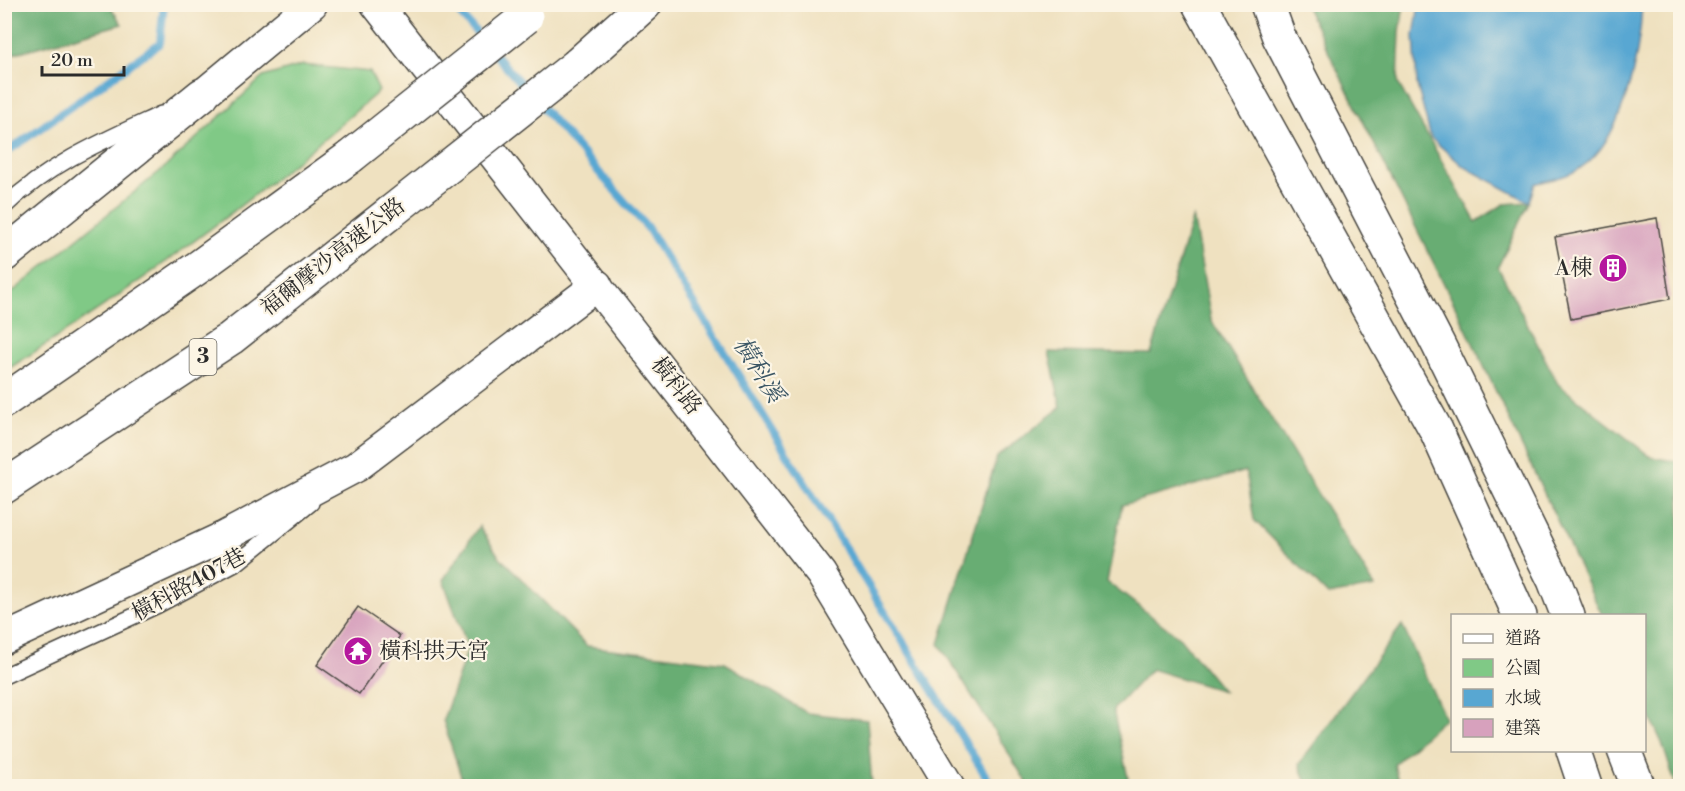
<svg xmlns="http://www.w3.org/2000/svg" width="1685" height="791" font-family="'Libre Bodoni','Noto Serif TC',serif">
<rect width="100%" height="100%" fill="#fcf5e5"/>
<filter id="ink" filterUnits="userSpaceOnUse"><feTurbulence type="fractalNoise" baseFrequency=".0167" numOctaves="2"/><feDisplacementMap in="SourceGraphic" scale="12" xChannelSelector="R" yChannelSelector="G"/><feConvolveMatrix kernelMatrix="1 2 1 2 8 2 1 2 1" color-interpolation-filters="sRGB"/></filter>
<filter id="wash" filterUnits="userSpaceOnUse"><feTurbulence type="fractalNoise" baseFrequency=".008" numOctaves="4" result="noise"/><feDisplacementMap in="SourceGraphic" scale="24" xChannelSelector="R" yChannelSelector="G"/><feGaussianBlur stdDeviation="1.35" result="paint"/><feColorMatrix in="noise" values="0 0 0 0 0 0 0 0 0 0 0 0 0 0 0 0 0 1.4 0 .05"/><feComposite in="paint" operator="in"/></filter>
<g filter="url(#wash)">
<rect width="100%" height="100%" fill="#efe1c0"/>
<!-- green -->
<path fill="#80c986" stroke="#567a58" stroke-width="1.5" d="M 303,65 L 370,72 L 379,91 C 263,194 136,288 5,371 L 5,298 L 165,167 L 263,77 Z"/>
<!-- forest -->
<g fill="#68ad73" stroke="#4a6c4f" stroke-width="1.5">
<path d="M 5,4 L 109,5 L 122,24 L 5,56 Z"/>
<path d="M 1305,5 L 1404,5 L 1400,32 L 1398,83 L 1476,222 L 1504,204 L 1529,202 L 1498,267 L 1558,384 L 1651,457 L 1680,462 L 1680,786 L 1676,786 L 1662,743 L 1645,706 L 1644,616 L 1602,615 L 1461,318 Z"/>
<path d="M 1193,216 L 1211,320 L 1375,587 L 1328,595 L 1254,520 L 1246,471 L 1122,505 L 1107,582 L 1180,638 L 1223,691 L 1151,669 L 1113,710 L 1128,778 L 1121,786 L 1029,786 L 939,644 L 997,457 L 1061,407 L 1049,352 L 1151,354 Z"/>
<path d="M 479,526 L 498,555 L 587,646 L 725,663 L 807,713 L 867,720 L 872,786 L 464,786 L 443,720 L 468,648 L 443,580 Z"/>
<path d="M 1402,625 L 1445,718 L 1394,764 L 1399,786 L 1307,786 L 1299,764 Z"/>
</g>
<!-- water -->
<path fill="#58a7d2" stroke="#42697e" stroke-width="1.5" d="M 1419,4 L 1642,5 C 1640,53 1624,141 1579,169 C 1568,177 1548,180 1535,184 L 1529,202 L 1463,166 L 1431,138 L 1417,85 L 1414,36 Z"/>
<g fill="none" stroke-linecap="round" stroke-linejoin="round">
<!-- stream -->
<g stroke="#58a7d2" stroke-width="8">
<path d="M 451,4 L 485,42"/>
<path d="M 493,52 L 530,94"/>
<path d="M 539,104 L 647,227 L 992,786"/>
<path d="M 4,154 L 160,43 L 164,4"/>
</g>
</g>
<g id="blocks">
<!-- building -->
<g fill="#d7a1bd">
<path d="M 1657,218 L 1670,299 L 1571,319 L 1555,237 Z"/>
<path d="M 358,607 L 400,636 L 359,694 L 317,665 Z"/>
</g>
</g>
</g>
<g filter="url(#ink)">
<use href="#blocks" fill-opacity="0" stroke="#484641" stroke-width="1.5"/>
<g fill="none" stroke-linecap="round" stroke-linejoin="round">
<!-- service casing -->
<g stroke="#484641" stroke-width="18">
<g id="service">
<path d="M 4,207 C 50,163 105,140 161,114"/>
<path d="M 4,676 L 158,605 L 237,563 L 311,503"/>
</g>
</g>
<!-- minor casing -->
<g stroke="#484641" stroke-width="33">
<g id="minor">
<path d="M 376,4 L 821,574 L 949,786"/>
<path d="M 202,95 L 312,4"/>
<path d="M 4,639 L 223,537 L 356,467 L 597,285"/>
</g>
</g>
<!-- motorway casing -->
<g stroke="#484641" stroke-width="36">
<g id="motorway">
<path d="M 1199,4 L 1436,430 L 1520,616"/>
<path d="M 1267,4 L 1279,37 L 1438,344 L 1554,580 L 1568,616"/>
<path d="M 577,65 L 645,4"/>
<path d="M 4,255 L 202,95"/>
<path d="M 4,401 L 200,266 L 350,157"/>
<path d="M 4,487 L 231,338 L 391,212"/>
<path d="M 1573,750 L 1585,786"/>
<path d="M 1624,750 L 1638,786"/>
</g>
</g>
<!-- service -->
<use href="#service" stroke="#fff" stroke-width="15"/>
<!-- minor -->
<use href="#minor" stroke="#fff" stroke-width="30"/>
<!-- motorway -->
<use href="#motorway" stroke="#fff" stroke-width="33"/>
<!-- motorway-bridge casing -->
<g stroke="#484641" stroke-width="36" stroke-linecap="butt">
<g id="motorway-bridge">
<path d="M 350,157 L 526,17"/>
<path d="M 391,212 L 577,65"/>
</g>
</g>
<!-- motorway-bridge -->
<use href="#motorway-bridge" stroke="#fff" stroke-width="33"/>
</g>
</g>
<!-- icons -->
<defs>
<g id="building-disc" transform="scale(1.5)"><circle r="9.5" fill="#b5179e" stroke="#fcf5e5"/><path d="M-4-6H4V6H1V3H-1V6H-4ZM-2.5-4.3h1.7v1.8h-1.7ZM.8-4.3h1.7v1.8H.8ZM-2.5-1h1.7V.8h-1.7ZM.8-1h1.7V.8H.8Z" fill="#fff"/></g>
<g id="temple-disc" transform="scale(1.5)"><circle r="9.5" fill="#b5179e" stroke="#fcf5e5"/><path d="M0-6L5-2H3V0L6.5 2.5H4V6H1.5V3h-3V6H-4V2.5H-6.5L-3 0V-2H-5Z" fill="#fff"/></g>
</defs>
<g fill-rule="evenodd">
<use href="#building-disc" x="1613" y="268"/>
<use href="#temple-disc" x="358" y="651"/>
</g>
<g text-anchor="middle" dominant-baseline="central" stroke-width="4.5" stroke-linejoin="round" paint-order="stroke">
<!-- shield labels -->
<rect fill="#fcf5e5" stroke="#6a6863" stroke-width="1.5" x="189.5" y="339" width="27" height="36" rx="4.5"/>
<g font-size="21" font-weight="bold" fill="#2b2b2b">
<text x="203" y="357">3</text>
</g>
<!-- street labels -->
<g font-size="22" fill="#2b2b2b" stroke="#fcf5e5">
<text transform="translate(333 257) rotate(-38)">福爾摩沙高速公路</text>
<text transform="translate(676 386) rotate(52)">橫科路</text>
<text transform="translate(189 585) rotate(-29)">橫科路407巷</text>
</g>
<!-- poi labels -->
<g font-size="22" fill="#2b2b2b" stroke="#fcf5e5" text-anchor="end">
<text x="1592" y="268">A棟</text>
<text x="379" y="651" text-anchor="start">橫科拱天宮</text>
</g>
<!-- water labels -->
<g font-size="24" font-style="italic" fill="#3b5665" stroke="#fcf5e5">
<text transform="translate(758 370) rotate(58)">橫科溪</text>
</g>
</g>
<!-- margin -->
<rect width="1685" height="791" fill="none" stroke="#fcf5e5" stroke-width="24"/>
<!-- legend -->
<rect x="1451" y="614" width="195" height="138" fill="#fcf5e5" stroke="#a8a49b" stroke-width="1.5"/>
<rect x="1463" y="634" width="30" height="9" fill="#ffffff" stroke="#a8a49b" stroke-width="1.5"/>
<text x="1505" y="644" font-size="18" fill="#2b2b2b">道路</text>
<rect x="1463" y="659" width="30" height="18" fill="#80c986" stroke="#a8a49b" stroke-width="1.5"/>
<text x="1505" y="674" font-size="18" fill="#2b2b2b">公園</text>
<rect x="1463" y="689" width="30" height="18" fill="#58a7d2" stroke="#a8a49b" stroke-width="1.5"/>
<text x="1505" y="704" font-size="18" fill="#2b2b2b">水域</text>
<rect x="1463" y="719" width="30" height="18" fill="#d7a1bd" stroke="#a8a49b" stroke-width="1.5"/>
<text x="1505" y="734" font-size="18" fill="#2b2b2b">建築</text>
<!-- scale -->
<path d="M42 66v9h82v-9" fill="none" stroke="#2b2b2b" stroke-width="3"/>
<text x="51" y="66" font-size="18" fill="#2b2b2b" stroke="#fcf5e5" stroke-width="4.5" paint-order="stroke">20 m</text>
</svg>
